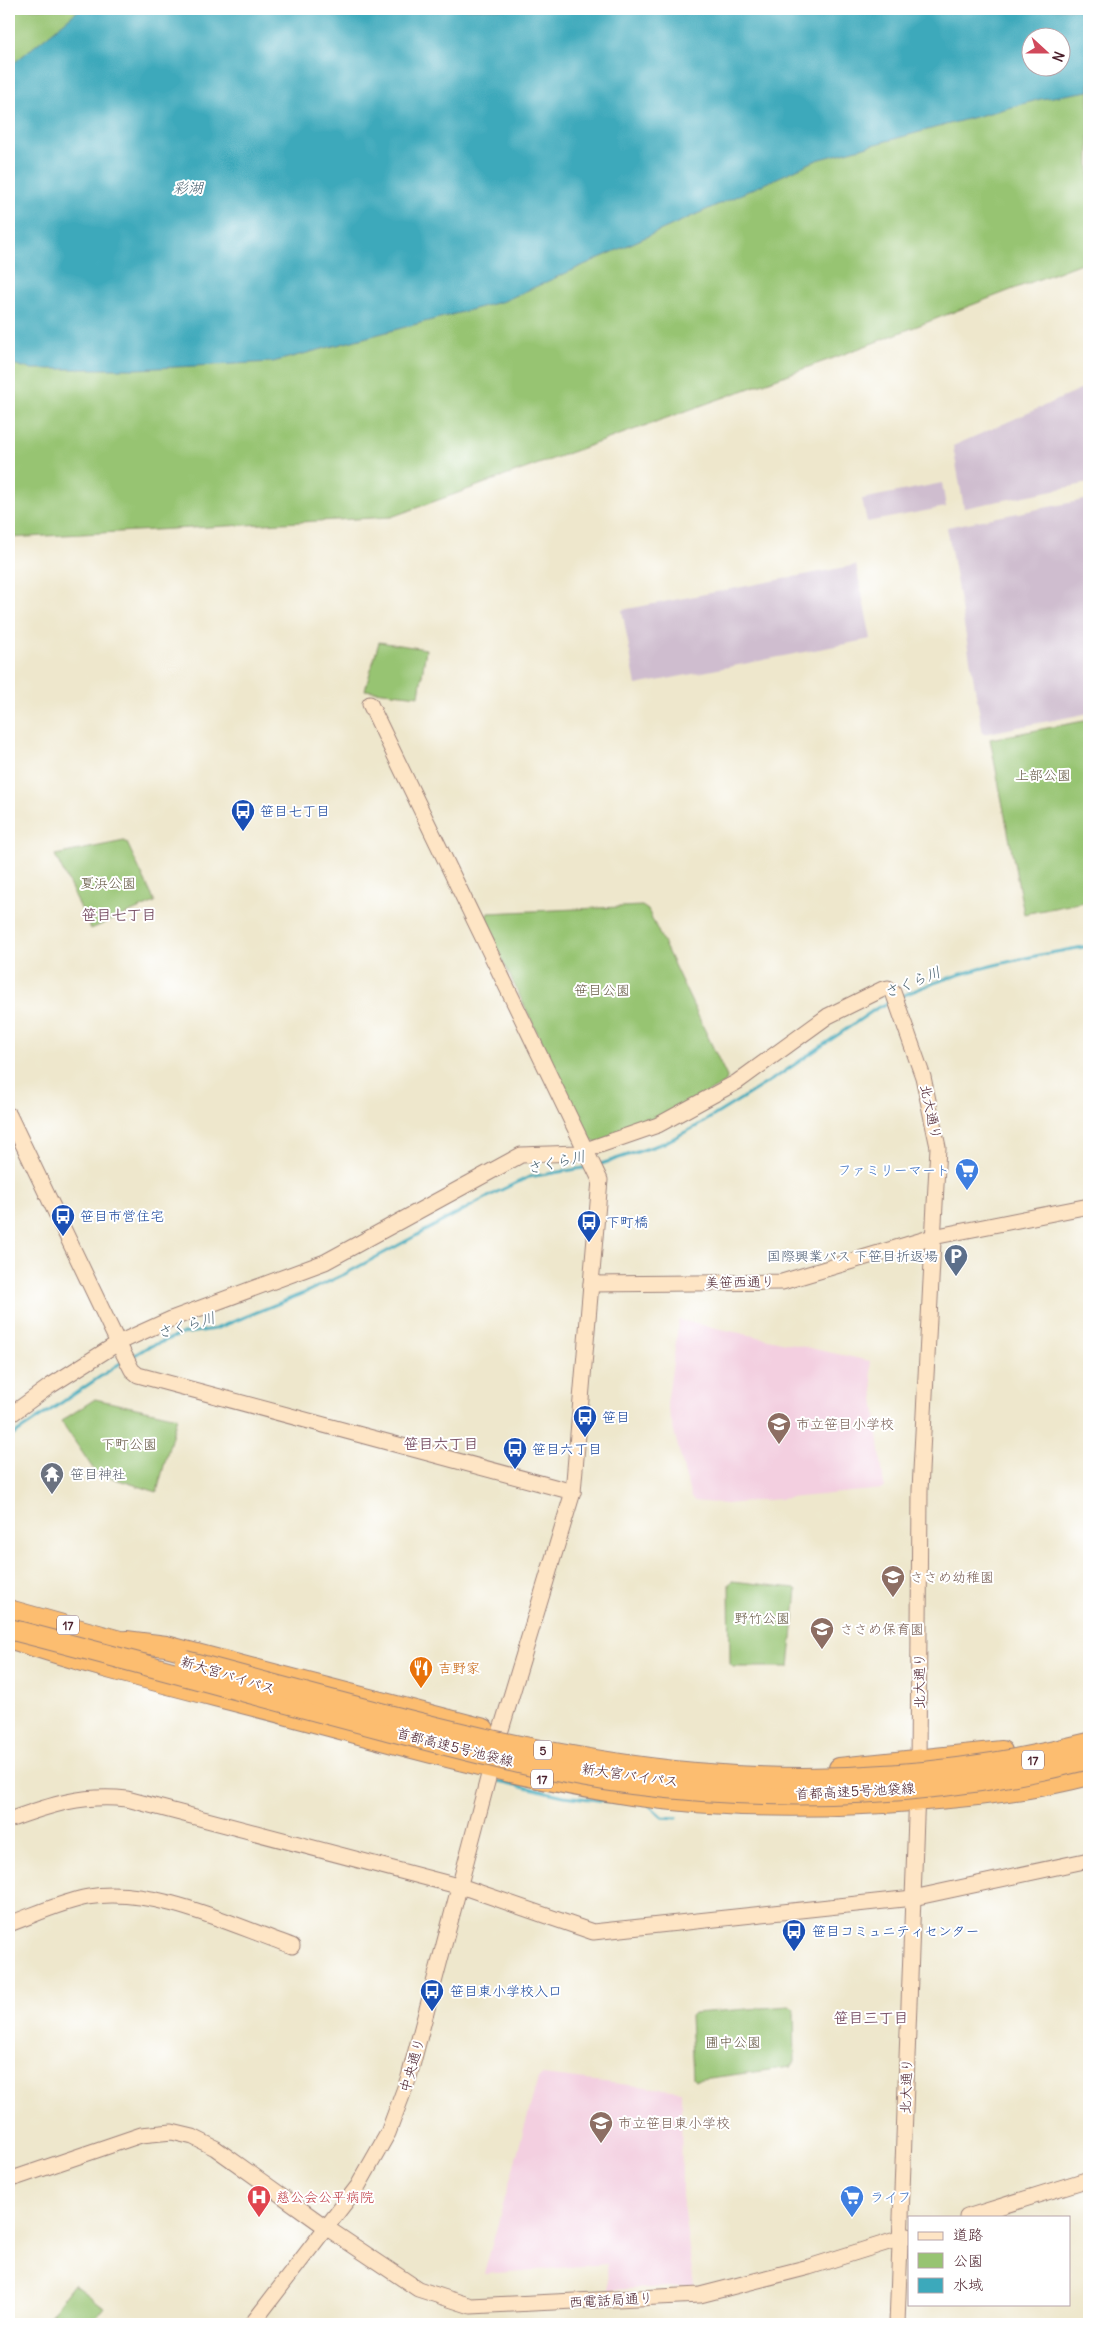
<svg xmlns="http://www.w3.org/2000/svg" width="1098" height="2333" font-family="Delius,'Klee One',sans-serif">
<rect width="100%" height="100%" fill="#fff"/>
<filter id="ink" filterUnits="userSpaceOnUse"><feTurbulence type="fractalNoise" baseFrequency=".02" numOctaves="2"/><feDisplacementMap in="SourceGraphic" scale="10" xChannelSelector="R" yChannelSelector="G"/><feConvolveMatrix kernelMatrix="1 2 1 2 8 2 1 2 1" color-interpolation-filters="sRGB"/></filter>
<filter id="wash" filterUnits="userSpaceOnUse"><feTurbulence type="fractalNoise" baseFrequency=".0096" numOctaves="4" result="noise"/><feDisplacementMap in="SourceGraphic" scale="20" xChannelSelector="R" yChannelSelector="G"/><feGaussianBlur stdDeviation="1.12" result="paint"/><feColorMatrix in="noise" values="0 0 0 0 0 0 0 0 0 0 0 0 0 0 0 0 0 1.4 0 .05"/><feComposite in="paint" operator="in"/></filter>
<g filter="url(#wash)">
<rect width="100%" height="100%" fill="#eee7cc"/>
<!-- built -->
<g fill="#f3cfe0">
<path d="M 679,1320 L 870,1361 L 884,1487 L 882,1489 L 726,1504 L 695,1501 L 691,1498 L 667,1404 Z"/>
<path d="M 543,2075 L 681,2091 L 682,2196 L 694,2286 L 608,2290 L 607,2264 L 484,2274 L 538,2078 Z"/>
</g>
<!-- industrial -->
<g fill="#cfbdcf">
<path d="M 1089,386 L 1089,483 L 964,508 L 953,446 Z"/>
<path d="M 942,483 L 946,507 L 867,522 L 862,499 Z"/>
<path d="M 1089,499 L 1089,713 L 983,734 L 947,527 Z"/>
<path d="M 856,565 L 871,639 L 636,685 L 622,610 Z"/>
</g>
<!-- green -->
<g fill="#97c472" stroke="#70724e" fill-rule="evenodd">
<path d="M 9,9 L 1089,9 L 1089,260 L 839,356 L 391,517 L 9,538 ZM 1030,38 L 1060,38 L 1060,68 L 1030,68 Z"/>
<path d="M 379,642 L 426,649 L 419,696 L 365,690 Z"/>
<path d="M 1089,720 L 1089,901 L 1024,914 L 990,739 Z"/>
<path d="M 124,841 L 127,843 L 155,902 L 91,929 L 55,855 Z"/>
<path d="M 642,906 L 648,910 L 727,1077 L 726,1082 L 660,1120 L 598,1143 L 589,1140 L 484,922 L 488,913 Z"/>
<path d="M 95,1399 L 177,1417 L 157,1492 L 96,1473 L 61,1421 Z"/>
<path d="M 732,1581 L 795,1588 L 797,1590 L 789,1667 L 733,1667 L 730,1664 L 729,1584 Z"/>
<path d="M 789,2006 L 794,2009 L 795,2062 L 791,2067 L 695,2080 L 693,2078 L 690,2016 L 693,2013 Z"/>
<path d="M 74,2284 L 104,2307 L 91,2324 L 43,2324 Z"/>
</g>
<!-- water -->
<path fill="#3ca9bb" stroke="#436473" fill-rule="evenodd" d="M 80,9 L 1089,9 L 1089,91 L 1041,99 L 817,160 L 504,301 L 273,362 L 137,369 L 30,369 L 9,363 L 9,67 ZM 1030,38 L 1060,38 L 1060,68 L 1030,68 Z"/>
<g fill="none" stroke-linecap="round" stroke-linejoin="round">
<!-- stream -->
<g stroke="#3ca9bb" stroke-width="3">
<path d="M 900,997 C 958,970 1026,957 1089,946"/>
<path d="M 598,1165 L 664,1143 L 697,1126 L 778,1076 L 877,1008 L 892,1001"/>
<path d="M 130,1358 L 146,1348 L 182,1334 L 215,1329 L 302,1294 L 345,1274 L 497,1192 L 529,1177 L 589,1167"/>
<path d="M 9,1438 L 122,1362"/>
<path d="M 499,1781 L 564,1796 L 606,1801"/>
<path d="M 650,1806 L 662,1817 L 677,1818"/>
</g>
</g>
</g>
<g filter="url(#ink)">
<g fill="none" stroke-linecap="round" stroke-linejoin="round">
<!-- secondary casing -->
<g stroke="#9c837c" stroke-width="17">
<g id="secondary">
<path d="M 9,1115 L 118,1343 L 132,1370 L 138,1375 L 573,1492"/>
<path d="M 591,1284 L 782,1282 L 933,1237 L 1089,1206"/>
<path d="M 9,1416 L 50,1386 L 118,1343 L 171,1319 L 325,1262 L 521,1155 L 577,1153 L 658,1125 L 737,1082 L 828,1016 L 883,989 L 888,988 L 893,992 L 923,1077 L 938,1147 L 920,1490 L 918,1768"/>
<path d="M 9,1820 C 50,1805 82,1794 127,1799 L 469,1889 L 593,1932 L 913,1898 L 1089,1860"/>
<path d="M 9,1924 C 34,1915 61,1902 88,1897 C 154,1886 230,1924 292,1946"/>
<path d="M 9,2180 L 141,2135 L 172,2132 L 193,2137 L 215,2148 L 327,2228 L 418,2289 L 471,2306 L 700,2295 L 809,2267 L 908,2236"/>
<path d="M 967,2217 L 1089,2179"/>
<path d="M 252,2324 L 358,2186 L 388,2133 L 409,2077 L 500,1733 L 573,1492 L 600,1180 L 370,704"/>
<path d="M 897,2324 L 917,1791"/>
</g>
</g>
<!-- highway casing -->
<g stroke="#9c837c" stroke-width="22">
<g id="highway">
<path d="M 9,1610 L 138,1646"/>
<path d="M 9,1638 C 101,1669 198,1691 292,1716 C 404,1746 517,1778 632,1795 C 728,1809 828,1808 925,1800 C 980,1796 1036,1789 1089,1775"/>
<path d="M 126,1641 L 166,1646 L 484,1729"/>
<path d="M 839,1768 L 1002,1751"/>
</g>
</g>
<!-- secondary -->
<use href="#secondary" stroke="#fee5c5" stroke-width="15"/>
<!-- highway -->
<use href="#highway" stroke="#fcbd6f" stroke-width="20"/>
<!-- highway-bridge casing -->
<g stroke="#9c837c" stroke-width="22" stroke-linecap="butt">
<g id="highway-bridge">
<path d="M 9,1629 C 134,1661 259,1696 384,1729 C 466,1750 548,1773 632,1784 C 784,1803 941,1797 1089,1759"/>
<path d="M 185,1661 C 353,1705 521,1757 695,1773 C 825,1785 962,1775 1089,1743"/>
</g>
</g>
<!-- highway-bridge -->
<use href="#highway-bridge" stroke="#fcbd6f" stroke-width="20"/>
</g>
</g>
<!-- icons -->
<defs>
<g id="bus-pin" transform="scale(1.25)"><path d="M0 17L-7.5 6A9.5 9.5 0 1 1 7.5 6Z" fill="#1a4fb4" stroke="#fff"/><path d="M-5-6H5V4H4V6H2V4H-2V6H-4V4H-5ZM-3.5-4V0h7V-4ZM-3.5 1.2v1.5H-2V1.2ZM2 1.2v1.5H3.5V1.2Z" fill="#fff"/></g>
<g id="supermarket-pin" transform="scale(1.25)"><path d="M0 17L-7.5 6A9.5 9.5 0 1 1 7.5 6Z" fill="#3f7fe0" stroke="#fff"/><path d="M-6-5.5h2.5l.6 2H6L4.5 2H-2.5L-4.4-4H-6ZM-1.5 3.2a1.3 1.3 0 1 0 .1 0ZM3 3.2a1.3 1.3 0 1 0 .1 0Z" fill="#fff"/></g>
<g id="parking-pin" transform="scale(1.25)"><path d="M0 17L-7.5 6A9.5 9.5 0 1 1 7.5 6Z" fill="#5c6f8a" stroke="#fff"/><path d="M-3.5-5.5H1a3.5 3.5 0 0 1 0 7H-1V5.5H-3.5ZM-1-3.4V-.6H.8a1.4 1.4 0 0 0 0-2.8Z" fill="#fff"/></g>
<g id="school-pin" transform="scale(1.25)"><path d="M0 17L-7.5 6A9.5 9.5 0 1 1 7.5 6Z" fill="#8d6e63" stroke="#fff"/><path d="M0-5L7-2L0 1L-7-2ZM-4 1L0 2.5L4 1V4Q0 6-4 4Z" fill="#fff"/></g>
<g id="temple-pin" transform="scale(1.25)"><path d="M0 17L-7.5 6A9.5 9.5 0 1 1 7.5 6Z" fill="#6b7280" stroke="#fff"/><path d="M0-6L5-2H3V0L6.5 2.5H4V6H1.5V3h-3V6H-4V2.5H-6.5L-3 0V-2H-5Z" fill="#fff"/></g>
<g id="restaurant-pin" transform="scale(1.25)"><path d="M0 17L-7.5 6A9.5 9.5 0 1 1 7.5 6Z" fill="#e8710a" stroke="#fff"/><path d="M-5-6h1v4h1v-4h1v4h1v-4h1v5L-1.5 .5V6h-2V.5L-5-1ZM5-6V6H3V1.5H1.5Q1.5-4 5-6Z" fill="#fff"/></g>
<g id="hospital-pin" transform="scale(1.25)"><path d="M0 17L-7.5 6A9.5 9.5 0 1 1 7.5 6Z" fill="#e0444e" stroke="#fff"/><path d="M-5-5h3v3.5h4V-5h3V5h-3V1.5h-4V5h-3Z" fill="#fff"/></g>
</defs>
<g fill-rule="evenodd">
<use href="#bus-pin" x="243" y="811"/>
<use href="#supermarket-pin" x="967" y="1170"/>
<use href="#bus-pin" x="63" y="1216"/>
<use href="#bus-pin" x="589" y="1222"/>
<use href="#parking-pin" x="956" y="1256"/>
<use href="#bus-pin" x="585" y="1417"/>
<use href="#school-pin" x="779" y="1424"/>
<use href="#bus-pin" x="515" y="1449"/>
<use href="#temple-pin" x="52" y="1474"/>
<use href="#school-pin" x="893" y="1577"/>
<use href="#school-pin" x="822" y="1629"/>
<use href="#restaurant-pin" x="421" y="1668"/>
<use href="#bus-pin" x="794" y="1931"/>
<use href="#bus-pin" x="432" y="1991"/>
<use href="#school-pin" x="601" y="2123"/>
<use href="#hospital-pin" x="259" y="2197"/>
<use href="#supermarket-pin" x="852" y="2197"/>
</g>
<g text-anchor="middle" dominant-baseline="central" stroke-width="4" stroke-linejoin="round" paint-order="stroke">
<!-- shield labels -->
<g fill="#fff" stroke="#80626b" stroke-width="1">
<rect x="57" y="1615.5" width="22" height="19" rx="4"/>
<rect x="534" y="1740.5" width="18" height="19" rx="4"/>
<rect x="1022" y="1750.5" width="22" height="19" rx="4"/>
<rect x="531" y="1769.5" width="22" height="19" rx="4"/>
</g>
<g font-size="12" font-weight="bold" fill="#4a1f2b">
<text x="68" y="1625">17</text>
<text x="543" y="1750">5</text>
<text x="1033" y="1760">17</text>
<text x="542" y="1779">17</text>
</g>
<!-- park labels -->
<g font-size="14" fill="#655944" stroke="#fff">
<text x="1043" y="775">上部公園</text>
<text x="108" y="883">夏浜公園</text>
<text x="602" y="990">笹目公園</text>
<text x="129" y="1444">下町公園</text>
<text x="762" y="1618">野竹公園</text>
<text x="733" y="2042">圃中公園</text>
</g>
<!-- transit labels -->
<g font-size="14" fill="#164399" stroke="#fff" text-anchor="start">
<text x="260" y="811">笹目七丁目</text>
<text x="80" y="1216">笹目市営住宅</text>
<text x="606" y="1222">下町橋</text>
<text x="602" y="1417">笹目</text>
<text x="532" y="1449">笹目六丁目</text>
<text x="812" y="1931">笹目コミュニティセンター</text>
<text x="450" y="1991">笹目東小学校入口</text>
</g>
<!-- street labels -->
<g font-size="14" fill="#4a1f2b" stroke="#fff">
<text transform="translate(931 1112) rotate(78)">北大通り</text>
<text transform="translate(740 1282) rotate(-1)">美笹西通り</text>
<text transform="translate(228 1675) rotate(17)">新大宮バイパス</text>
<text transform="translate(919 1681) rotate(-90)">北大通り</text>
<text transform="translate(455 1747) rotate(14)">首都高速5号池袋線</text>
<text transform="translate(630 1775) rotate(8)">新大宮バイパス</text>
<text transform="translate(855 1791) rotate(-3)">首都高速5号池袋線</text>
<text transform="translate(412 2065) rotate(-74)">中央通り</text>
<text transform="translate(906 2086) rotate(-88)">北大通り</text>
<text transform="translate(611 2300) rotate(-3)">西電話局通り</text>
</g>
<!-- shop labels -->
<g font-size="14" fill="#366cbe" stroke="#fff" text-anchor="end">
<text x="950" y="1170">ファミリーマート</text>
<text x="870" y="2197" text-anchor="start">ライフ</text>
</g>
<!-- service labels -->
<g font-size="14" fill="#4e5e75" stroke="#fff" text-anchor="end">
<text x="938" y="1256">国際興業バス 下笹目折返場</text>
</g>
<!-- education labels -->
<g font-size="14" fill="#785e54" stroke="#fff" text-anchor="start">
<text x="796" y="1424">市立笹目小学校</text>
<text x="910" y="1577">ささめ幼稚園</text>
<text x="840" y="1629">ささめ保育園</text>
<text x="618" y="2123">市立笹目東小学校</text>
</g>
<!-- worship labels -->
<g font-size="14" fill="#5b616d" stroke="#fff" text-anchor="start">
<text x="70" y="1474">笹目神社</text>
</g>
<!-- food labels -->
<g font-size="14" fill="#c56008" stroke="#fff" text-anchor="start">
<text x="438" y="1668">吉野家</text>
</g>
<!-- health labels -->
<g font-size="14" fill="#be3a42" stroke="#fff" text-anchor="start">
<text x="276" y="2197">慈公会公平病院</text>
</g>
<!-- water labels -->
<g font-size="15" font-style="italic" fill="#445d6c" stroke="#fff">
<text x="188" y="187">彩湖</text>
<text transform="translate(912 982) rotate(-22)">さくら川</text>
<text transform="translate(556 1162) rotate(-13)">さくら川</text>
<text transform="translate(186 1325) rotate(-16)">さくら川</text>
</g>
<!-- neighbourhood labels -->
<g font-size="15" font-weight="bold" fill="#7b5368" stroke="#fff">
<text x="119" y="914">笹目七丁目</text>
<text x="441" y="1443">笹目六丁目</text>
<text x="871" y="2017">笹目三丁目</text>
</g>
</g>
<!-- margin -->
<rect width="1098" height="2333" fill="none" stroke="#fff" stroke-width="30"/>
<!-- legend -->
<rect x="908" y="2216" width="162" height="90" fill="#ffffff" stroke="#b7a5aa"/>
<rect x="918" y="2232" width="25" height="8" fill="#fee5c5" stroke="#b7a5aa"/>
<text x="953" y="2240" font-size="15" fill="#4a1f2b">道路</text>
<rect x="918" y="2253" width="25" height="15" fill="#97c472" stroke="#b7a5aa"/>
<text x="953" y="2266" font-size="15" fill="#4a1f2b">公園</text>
<rect x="918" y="2278" width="25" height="15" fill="#3ca9bb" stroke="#b7a5aa"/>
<text x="953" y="2290" font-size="15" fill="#4a1f2b">水域</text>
<!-- north arrow -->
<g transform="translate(1046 52) rotate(111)"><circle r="24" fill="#ffffff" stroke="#b7a5aa"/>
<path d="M0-4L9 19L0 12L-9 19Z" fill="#d1495b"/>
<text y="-8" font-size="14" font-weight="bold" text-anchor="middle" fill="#4a1f2b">N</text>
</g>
</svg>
